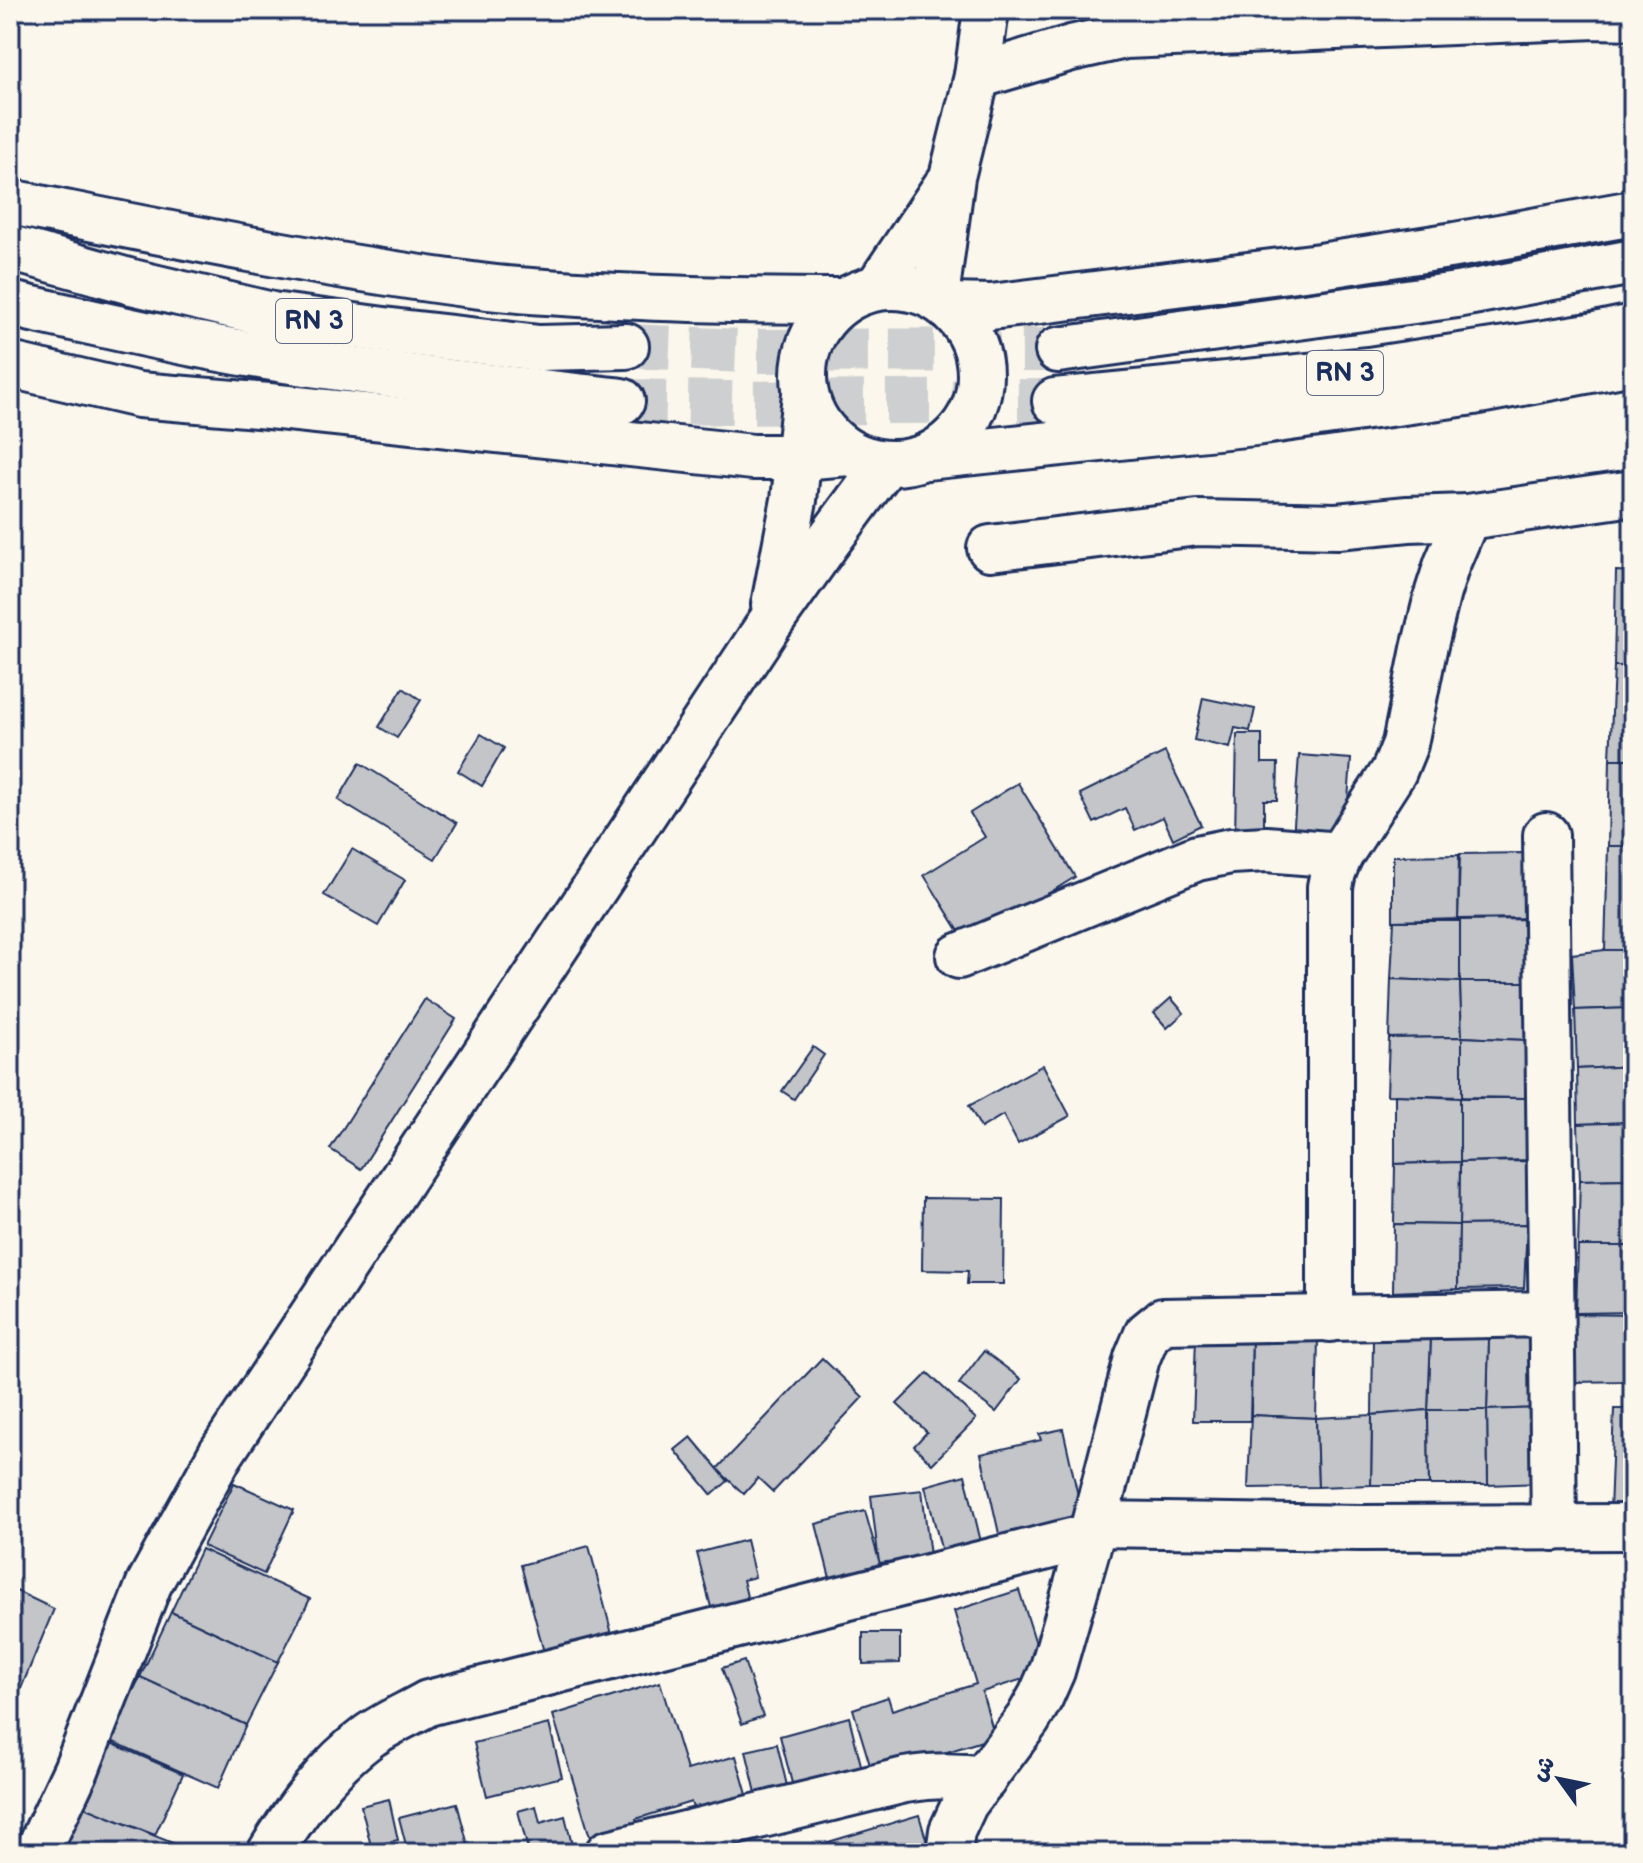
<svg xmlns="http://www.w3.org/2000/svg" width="1643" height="1863" font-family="'Balsamiq Sans','Playpen Sans Arabic',sans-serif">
<rect width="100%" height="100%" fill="#fbf7ec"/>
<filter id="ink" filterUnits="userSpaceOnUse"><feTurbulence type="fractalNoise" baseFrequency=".0125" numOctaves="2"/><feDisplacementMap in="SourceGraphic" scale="16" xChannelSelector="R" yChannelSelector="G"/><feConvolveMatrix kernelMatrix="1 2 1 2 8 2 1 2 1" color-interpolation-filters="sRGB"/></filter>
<g filter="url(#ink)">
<!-- building -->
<g fill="#c3c5c9" stroke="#1b2f5e" stroke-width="2">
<path d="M 1616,571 L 1633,572 L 1633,666 L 1614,666 Z"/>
<path d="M 1614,666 L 1633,666 L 1633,759 L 1610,759 Z"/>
<path d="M 403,688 L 421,700 L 397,738 L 379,727 Z"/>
<path d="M 1203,698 L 1255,709 L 1250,731 L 1235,728 L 1230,748 L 1194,740 Z"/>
<path d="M 481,734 L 504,748 L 482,786 L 458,771 Z"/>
<path d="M 1237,734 L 1262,734 L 1262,763 L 1278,763 L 1277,800 L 1264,800 L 1264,836 L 1235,836 Z"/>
<path d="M 1165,752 L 1201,825 L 1173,839 L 1163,817 L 1135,830 L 1125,808 L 1094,823 L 1080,794 Z"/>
<path d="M 1299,755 L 1351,759 L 1345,842 L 1293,838 Z"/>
<path d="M 1610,759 L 1633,759 L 1633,846 L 1608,846 Z"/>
<path d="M 360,763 L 457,823 L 435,859 L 338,800 Z"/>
<path d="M 1018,783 L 1075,877 L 967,944 L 924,875 L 985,837 L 970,813 Z"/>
<path d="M 1608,846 L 1633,846 L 1633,950 L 1605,950 Z"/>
<path d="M 352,849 L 405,880 L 378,926 L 324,895 Z"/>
<path d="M 1525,853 L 1525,918 L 1458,919 L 1460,854 Z"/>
<path d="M 1459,855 L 1458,919 L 1393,921 L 1393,856 Z"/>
<path d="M 1525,919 L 1525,982 L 1460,982 L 1460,920 Z"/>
<path d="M 1394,921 L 1460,921 L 1460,982 L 1391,979 Z"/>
<path d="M 1605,950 L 1633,950 L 1633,1008 L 1575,1010 L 1572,954 Z"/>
<path d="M 1391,979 L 1460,982 L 1462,1037 L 1389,1038 Z"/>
<path d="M 1460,982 L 1525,982 L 1525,1040 L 1462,1037 Z"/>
<path d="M 1171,998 L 1184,1013 L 1167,1028 L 1154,1013 Z"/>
<path d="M 425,999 L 456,1019 L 361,1169 L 330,1149 Z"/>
<path d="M 1633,1008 L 1633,1066 L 1577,1069 L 1575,1010 Z"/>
<path d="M 1462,1037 L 1525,1040 L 1526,1098 L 1462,1097 Z"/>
<path d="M 1462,1037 L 1462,1097 L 1387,1095 L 1389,1038 Z"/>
<path d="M 813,1047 L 824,1055 L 794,1099 L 782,1091 Z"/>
<path d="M 1043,1065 L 1070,1116 L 1018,1144 L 1003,1115 L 981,1128 L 969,1106 Z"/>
<path d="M 1633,1066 L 1633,1122 L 1578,1124 L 1577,1069 Z"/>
<path d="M 1395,1095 L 1460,1098 L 1460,1162 L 1395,1164 Z"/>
<path d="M 1460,1098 L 1526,1098 L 1526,1160 L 1460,1162 Z"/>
<path d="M 1633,1122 L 1633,1179 L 1580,1180 L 1578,1124 Z"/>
<path d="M 1527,1161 L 1527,1224 L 1459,1225 L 1460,1162 Z"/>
<path d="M 1460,1162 L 1459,1225 L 1394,1224 L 1395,1164 Z"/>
<path d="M 1633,1179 L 1633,1246 L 1578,1246 L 1580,1180 Z"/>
<path d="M 923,1198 L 1004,1199 L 1003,1284 L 967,1284 L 968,1271 L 922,1270 Z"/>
<path d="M 1394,1224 L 1459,1225 L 1458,1289 L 1393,1292 Z"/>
<path d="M 1527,1224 L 1524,1288 L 1458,1289 L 1459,1225 Z"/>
<path d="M 1578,1246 L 1633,1246 L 1633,1312 L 1576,1313 Z"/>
<path d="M 1575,1314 L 1633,1315 L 1633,1381 L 1573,1382 Z"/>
<path d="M 1545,1331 L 1545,1408 L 1487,1410 L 1489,1334 Z"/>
<path d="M 1489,1334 L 1487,1410 L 1428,1410 L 1431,1336 Z"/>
<path d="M 1431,1336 L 1428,1410 L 1372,1415 L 1373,1338 Z"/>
<path d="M 1252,1337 L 1250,1421 L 1193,1421 L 1196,1338 Z"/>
<path d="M 1252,1337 L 1318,1339 L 1316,1418 L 1251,1415 Z"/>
<path d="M 984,1351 L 1021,1379 L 996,1412 L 959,1384 Z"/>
<path d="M 822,1358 L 863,1397 L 773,1492 L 758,1478 L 744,1494 L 717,1469 Z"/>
<path d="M 928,1373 L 976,1419 L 932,1464 L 914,1446 L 927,1432 L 897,1404 Z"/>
<path d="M 1545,1408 L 1545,1483 L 1488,1485 L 1487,1410 Z"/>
<path d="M 1614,1409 L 1633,1409 L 1633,1511 L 1610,1511 Z"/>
<path d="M 1428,1410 L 1429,1485 L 1371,1485 L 1372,1415 Z"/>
<path d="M 1428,1410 L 1487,1410 L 1488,1485 L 1429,1485 Z"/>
<path d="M 1251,1415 L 1316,1418 L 1318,1487 L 1248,1488 Z"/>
<path d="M 1372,1415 L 1371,1485 L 1318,1487 L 1316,1418 Z"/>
<path d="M 1063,1429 L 1083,1518 L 1000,1538 L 981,1454 L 1041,1440 L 1039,1434 Z"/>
<path d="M 691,1437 L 728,1481 L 712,1495 L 675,1450 Z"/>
<path d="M 965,1475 L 981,1542 L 942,1552 L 925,1486 Z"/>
<path d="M 234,1483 L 294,1510 L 264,1574 L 203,1546 Z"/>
<path d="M 922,1490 L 930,1556 L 879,1563 L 871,1496 Z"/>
<path d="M 865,1511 L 880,1564 L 830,1578 L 816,1524 Z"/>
<path d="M 746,1540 L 755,1577 L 743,1580 L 748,1601 L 712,1611 L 697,1553 Z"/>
<path d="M 589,1546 L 614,1642 L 546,1660 L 521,1565 Z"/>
<path d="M 201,1549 L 310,1599 L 278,1662 L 171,1612 Z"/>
<path d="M 10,1588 L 54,1609 L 10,1715 Z"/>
<path d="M 1019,1590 L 1045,1672 L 982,1692 L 995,1737 L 873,1775 L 853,1709 L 888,1697 L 892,1710 L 976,1684 L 954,1611 Z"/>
<path d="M 171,1612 L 278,1662 L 246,1725 L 140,1677 Z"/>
<path d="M 863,1633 L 900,1633 L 900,1663 L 863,1664 Z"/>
<path d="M 744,1661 L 763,1716 L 742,1724 L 722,1668 Z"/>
<path d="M 140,1677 L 246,1725 L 218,1788 L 109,1740 Z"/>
<path d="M 660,1682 L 687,1770 L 736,1756 L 748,1798 L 695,1814 L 691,1802 L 636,1819 L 642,1839 L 595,1853 L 553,1715 Z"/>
<path d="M 849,1717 L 864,1777 L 795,1795 L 780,1736 Z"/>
<path d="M 549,1724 L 562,1777 L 487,1796 L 474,1743 Z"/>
<path d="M 111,1743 L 183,1774 L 155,1835 L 80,1806 Z"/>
<path d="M 777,1744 L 788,1790 L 757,1797 L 746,1751 Z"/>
<path d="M 389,1799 L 398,1840 L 371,1846 L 361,1806 Z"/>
<path d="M 457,1803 L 470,1853 L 374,1853 L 406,1845 L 399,1818 Z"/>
<path d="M 82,1806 L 192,1851 L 191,1853 L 59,1853 Z"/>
<path d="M 536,1806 L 540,1823 L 565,1816 L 574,1853 L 529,1853 L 518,1811 Z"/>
<path d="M 919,1815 L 930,1853 L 817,1853 L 815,1846 Z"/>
</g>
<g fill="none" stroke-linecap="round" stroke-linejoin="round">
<!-- highway-tunnel -->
<g stroke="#cecfd0" stroke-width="44" stroke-dasharray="44 22" stroke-linecap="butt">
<path d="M 626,346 L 745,351 L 1058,350"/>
<path d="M 622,401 L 732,403 L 1055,401"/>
</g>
<!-- minor casing -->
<g stroke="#1b2f5e" stroke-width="50">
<g id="minor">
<path d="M 977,76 L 1071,48 L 1125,36 L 1596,16 L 1633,17"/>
<path d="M 878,287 L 946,186"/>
<path d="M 936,297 L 952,177 L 977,76 L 986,10"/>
<path d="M 990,548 L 1198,523 L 1337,526 L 1408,519 L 1467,517 L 1633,493"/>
<path d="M 774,605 L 794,500 L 805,394"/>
<path d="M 1546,835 L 1554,1528"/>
<path d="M 959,956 L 1197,858 L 1231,851 L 1266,849 L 1340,855"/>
<path d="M 1330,1319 L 1330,887 L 1333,872 L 1340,855 L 1394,771 L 1405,744 L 1424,649 L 1438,592 L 1447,564 L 1467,517"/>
<path d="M 1095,1524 L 1361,1528 L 1633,1527"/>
<path d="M 37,1853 L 76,1770 L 149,1584 L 220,1455 L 768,626 L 826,544 L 886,463"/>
<path d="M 270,1853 C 297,1809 327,1767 369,1736 C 387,1723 409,1714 428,1703 L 1091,1536"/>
<path d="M 608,1853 L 905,1780 C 932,1775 957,1775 984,1779"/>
<path d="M 949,1853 L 952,1831 L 965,1803 L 1028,1719 L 1041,1696 L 1052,1671 L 1091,1536 L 1137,1358 L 1147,1334 L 1163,1321 L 1551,1314"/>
</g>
</g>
<!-- highway casing -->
<g stroke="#1b2f5e" stroke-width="50">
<g id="highway">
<path d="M 10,202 C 166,233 322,266 480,286 C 526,292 573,294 619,296 C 694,300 768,301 843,301"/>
<path d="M 10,248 L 132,282 L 272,315 L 399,332 L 539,348 L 626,346"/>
<circle cx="892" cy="375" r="88"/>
<path d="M 10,304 C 95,323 180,343 266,357 C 384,376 504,388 622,401"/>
<path d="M 949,306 L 991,307 L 1320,266 L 1455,245 L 1633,213"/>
<path d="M 1058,350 L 1457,295 L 1633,262"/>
<path d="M 10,365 L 139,395 L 269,406 L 753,457 L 800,457 L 849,453"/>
<path d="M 1055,401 L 1369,370 L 1590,336 L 1633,327"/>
<path d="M 926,457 L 1255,423 L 1474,392 L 1633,362"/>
</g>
</g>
<!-- minor -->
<use href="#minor" stroke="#fbf7ec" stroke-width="44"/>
<!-- highway -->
<use href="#highway" stroke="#fbf7ec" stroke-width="44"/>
</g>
</g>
<g text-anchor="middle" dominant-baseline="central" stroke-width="8" stroke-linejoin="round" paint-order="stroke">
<!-- shield labels -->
<g fill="#fbf7ec" stroke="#5e6b89" stroke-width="2">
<rect x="276" y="299" width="76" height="44" rx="6"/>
<rect x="1307" y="351" width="76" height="44" rx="6"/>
</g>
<g font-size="26" font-weight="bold" fill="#1b2f5e">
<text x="314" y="321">RN 3</text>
<text x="1345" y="373">RN 3</text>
</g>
</g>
<!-- margin -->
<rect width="1643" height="1863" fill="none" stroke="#fbf7ec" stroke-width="40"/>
<rect x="20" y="20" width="1603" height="1823" fill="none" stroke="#1b2f5e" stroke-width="3" filter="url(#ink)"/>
<!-- north arrow -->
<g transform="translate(1559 1779) rotate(303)" stroke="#fbf7ec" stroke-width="6" paint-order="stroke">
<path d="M0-6L14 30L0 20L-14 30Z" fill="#1b2f5e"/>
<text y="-12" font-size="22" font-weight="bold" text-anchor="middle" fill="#1b2f5e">ش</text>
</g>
</svg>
